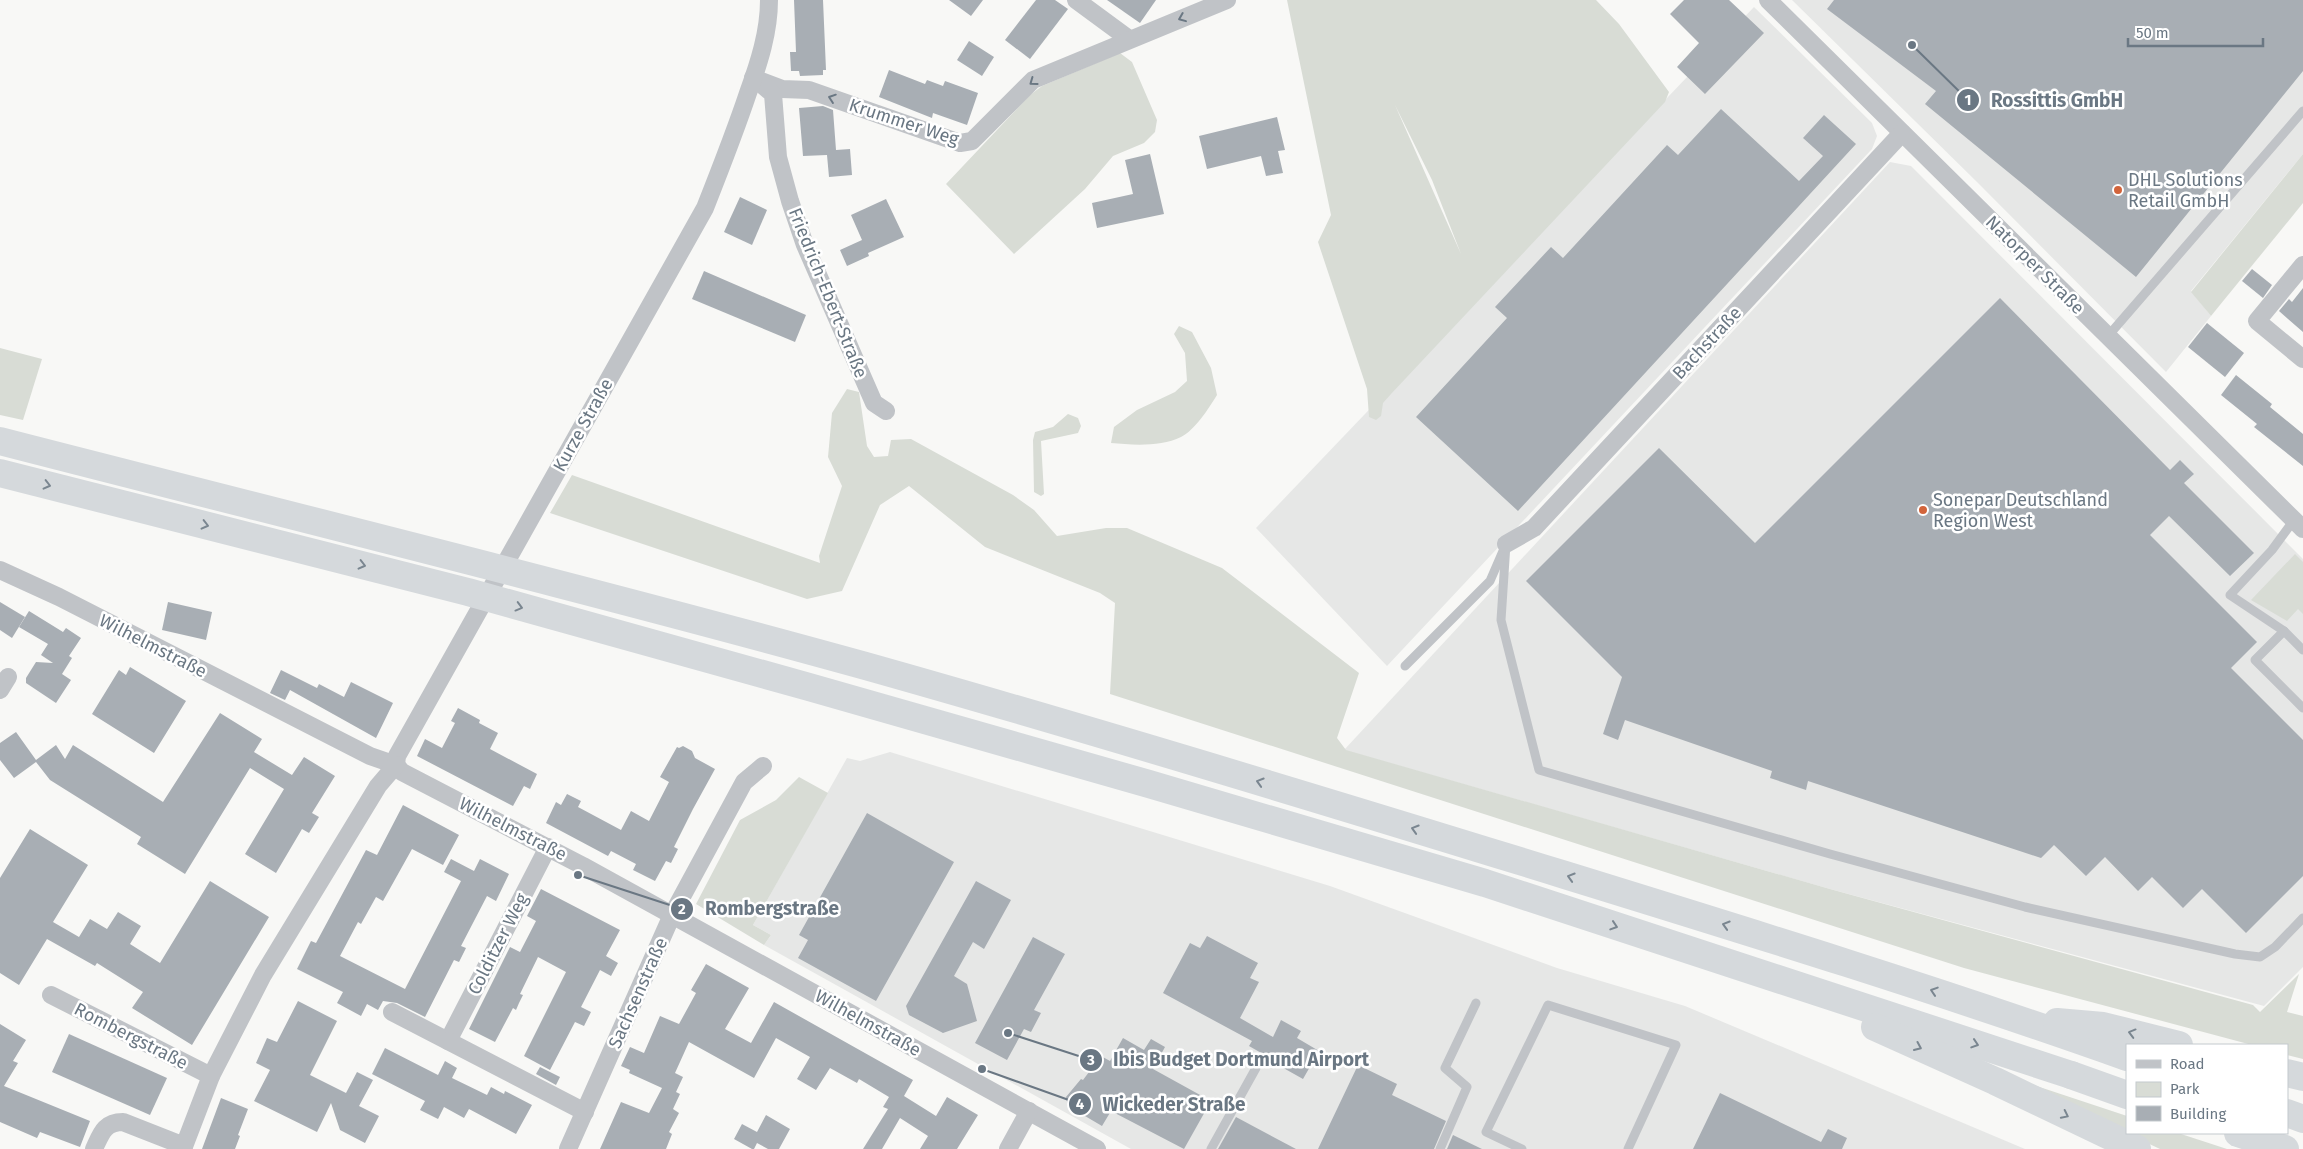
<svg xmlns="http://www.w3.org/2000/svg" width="2303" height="1149" font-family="'Fira Sans',sans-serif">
<rect width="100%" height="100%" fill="#f8f8f6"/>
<!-- built -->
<g fill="#e6e7e6">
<path d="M 1792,0 L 2303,0 L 2303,154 L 2191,291 L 2211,316 L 2166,372 L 1977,182 Z"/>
<path d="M 1754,7 L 1872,123 L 1877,136 L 1872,149 L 1387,666 L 1256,528 Z"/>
<path d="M 1890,162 L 1911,166 L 2303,559 L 2303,967 L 2264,1006 L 1830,889 L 1344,750 Z"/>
<path d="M 890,752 L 1330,886 L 1557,968 L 1685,1006 L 2025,1149 L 1131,1149 L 764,945 L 771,935 L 753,925 L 847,758 L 860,761 Z"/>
</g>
<!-- green -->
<g fill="#d8dcd5" fill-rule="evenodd">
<path d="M 1287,0 L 1596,0 L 1619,24 L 1669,92 L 1665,102 L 1391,394 L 1383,403 L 1381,416 L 1376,420 L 1369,417 L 1367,389 L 1318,242 L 1331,215 ZM 1395,105 L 1432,180 L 1461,254 Z"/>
<path d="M 1120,53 L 1132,62 L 1157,120 L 1155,132 L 1144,143 L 1113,156 L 1085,189 L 1014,254 L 946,184 L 1030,95 L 1042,86 Z"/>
<path d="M 2303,154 L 2303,203 L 2211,316 L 2191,292 Z"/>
<path d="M 1179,326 L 1192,332 L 1211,368 L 1217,395 C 1209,408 1195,430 1181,437 C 1161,447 1132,445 1111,443 L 1114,427 L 1137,410 L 1175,392 L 1187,381 L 1185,353 L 1174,334 Z"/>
<path d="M 0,348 L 42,359 L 23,420 L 0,415 Z"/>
<path d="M 847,389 L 859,392 L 867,446 L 874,457 L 888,456 L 891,440 L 911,439 L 1013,495 L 1034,510 L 1057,536 L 1106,528 L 1127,528 L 1222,568 L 1359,673 L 1337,738 L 1346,750 L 1830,889 L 2253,1005 L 2260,1012 L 2299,974 L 2287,1012 L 2303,1016 L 2303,1059 L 2287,1055 L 2287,1045 L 2252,1045 L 1964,968 L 1110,694 L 1115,603 L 1100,593 L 985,547 L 909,486 L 880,505 L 842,591 L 807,599 L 550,513 L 572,475 L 820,563 L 819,556 L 842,486 L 828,457 L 832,413 Z"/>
<path d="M 1068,414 L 1078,418 L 1081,426 L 1078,433 L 1041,441 L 1044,494 L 1041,496 L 1034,492 L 1033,440 L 1035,432 L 1053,427 Z"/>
<path d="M 2295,554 L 2303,562 L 2303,614 L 2298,609 L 2287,621 L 2251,600 Z"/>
<path d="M 799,777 L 828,793 L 753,925 L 771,935 L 764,945 L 696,904 L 740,820 L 776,800 Z"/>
<path d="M 2003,1075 L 2127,1116 L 2127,1133 L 2178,1133 L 2227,1149 L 2160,1149 Z"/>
</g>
<!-- building -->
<g fill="#a8aeb4">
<path d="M 794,0 L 823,0 L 826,70 L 823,70 L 823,75 L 800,76 L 799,71 L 791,71 L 790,52 L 796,52 Z"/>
<path d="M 949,0 L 983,0 L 971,16 Z"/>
<path d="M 1036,0 L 1055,0 L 1068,9 L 1030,59 L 1005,40 Z"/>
<path d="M 1107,0 L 1156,0 L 1140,23 Z"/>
<path d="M 1684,0 L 1729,0 L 1764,33 L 1705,94 L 1677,67 L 1699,43 L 1670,14 Z"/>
<path d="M 1834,0 L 2303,0 L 2303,71 L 2136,277 L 1925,104 L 1936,91 L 1827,9 Z"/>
<path d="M 969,41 L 994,57 L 982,76 L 957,60 Z"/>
<path d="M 889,70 L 925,84 L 927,80 L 943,86 L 945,81 L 978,93 L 967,125 L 933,113 L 932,118 L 879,97 Z"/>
<path d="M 823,106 L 833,110 L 836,150 L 850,149 L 852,175 L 829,177 L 827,155 L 803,156 L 799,108 Z"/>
<path d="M 1721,109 L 1799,181 L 1823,156 L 1803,138 L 1824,115 L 1856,144 L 1518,511 L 1416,417 L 1507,318 L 1495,307 L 1551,247 L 1563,258 L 1667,145 L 1678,155 Z"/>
<path d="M 1277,117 L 1285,150 L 1278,151 L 1283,173 L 1266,176 L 1261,156 L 1207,169 L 1199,136 Z"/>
<path d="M 1150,154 L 1164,214 L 1097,228 L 1092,203 L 1133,194 L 1125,160 Z"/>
<path d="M 740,197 L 767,210 L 752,245 L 724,232 Z"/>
<path d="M 886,199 L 904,237 L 868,253 L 869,256 L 847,266 L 840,250 L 862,240 L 851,215 Z"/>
<path d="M 2252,269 L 2272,285 L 2263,298 L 2242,281 Z"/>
<path d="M 704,271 L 806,315 L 795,342 L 692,299 Z"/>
<path d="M 2303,288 L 2303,332 L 2279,311 L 2289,299 L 2292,302 Z"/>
<path d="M 2000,298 L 2170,470 L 2180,460 L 2194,474 L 2184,483 L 2254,553 L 2230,576 L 2169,516 L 2150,535 L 2257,642 L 2231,668 L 2303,740 L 2303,876 L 2246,933 L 2202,889 L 2183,908 L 2152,877 L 2138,891 L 2105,857 L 2086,876 L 2054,845 L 2041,858 L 1808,781 L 1806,790 L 1770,778 L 1772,771 L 1625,720 L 1618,740 L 1603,734 L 1622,677 L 1526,581 L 1659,448 L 1755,543 Z"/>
<path d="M 2207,323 L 2244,353 L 2225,377 L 2188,347 Z"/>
<path d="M 2236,375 L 2272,404 L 2270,407 L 2303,434 L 2303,466 L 2254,427 L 2257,424 L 2221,395 Z"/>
<path d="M 0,602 L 25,617 L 12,638 L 0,630 Z"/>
<path d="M 168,602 L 212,612 L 206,640 L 162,630 Z"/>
<path d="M 29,611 L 63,632 L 66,628 L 81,638 L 69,656 L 72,658 L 62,674 L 71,680 L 56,703 L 26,683 L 26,678 L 36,662 L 53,663 L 41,655 L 48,644 L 19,627 Z"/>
<path d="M 130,667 L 186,701 L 154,753 L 92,714 L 119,670 L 126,675 Z"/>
<path d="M 281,670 L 317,688 L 319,684 L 344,697 L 351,682 L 393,703 L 376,738 L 290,690 L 285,700 L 270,693 Z"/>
<path d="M 458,708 L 480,720 L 479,723 L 498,733 L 490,749 L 537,774 L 530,789 L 524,786 L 513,806 L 417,756 L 425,739 L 442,748 L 455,723 L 451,721 Z"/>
<path d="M 220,713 L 262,739 L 254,752 L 292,775 L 304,757 L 335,776 L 312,813 L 319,817 L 309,833 L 302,829 L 276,873 L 245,854 L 284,789 L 250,768 L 185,874 L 137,844 L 141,837 L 50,780 L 36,762 L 14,778 L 0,760 L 0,743 L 16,732 L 36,760 L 56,745 L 65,759 L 73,745 L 163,802 Z"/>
<path d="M 683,746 L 692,751 L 695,758 L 715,769 L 693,809 L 674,847 L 678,849 L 671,863 L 666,861 L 655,881 L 633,870 L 636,864 L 611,851 L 608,856 L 546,823 L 556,802 L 561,805 L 567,794 L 581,801 L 578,807 L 621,830 L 631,811 L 649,821 L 669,782 L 660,777 L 677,747 L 679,748 Z"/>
<path d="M 403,805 L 459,835 L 443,865 L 412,849 L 383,901 L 376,897 L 361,924 L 358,922 L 340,956 L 405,989 L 461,881 L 444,872 L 451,859 L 474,871 L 480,859 L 509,874 L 496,901 L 487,896 L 461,946 L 466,948 L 459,962 L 454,960 L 425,1017 L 397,1003 L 383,1001 L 378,1010 L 367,1004 L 361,1016 L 337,1003 L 343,992 L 297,969 L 311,941 L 316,943 L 366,850 L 377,855 Z"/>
<path d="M 867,813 L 954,862 L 876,1001 L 798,958 L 808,940 L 799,935 Z"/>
<path d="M 30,829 L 88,865 L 53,922 L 79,937 L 90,919 L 107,929 L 118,912 L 141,926 L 130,944 L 160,963 L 210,881 L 269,917 L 192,1045 L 132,1008 L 143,992 L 97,963 L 95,966 L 47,939 L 19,985 L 0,973 L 0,878 Z"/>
<path d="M 976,881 L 1011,900 L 984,949 L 973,942 L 954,976 L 967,984 L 977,1021 L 943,1033 L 909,1015 L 906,1006 Z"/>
<path d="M 541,889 L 620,930 L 606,956 L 618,963 L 611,976 L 600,970 L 581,1007 L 591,1012 L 584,1026 L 575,1022 L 550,1070 L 524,1056 L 566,972 L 538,957 L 520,994 L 523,995 L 519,1003 L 516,1010 L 513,1008 L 495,1042 L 469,1029 L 510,947 L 520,952 L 536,921 L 527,916 Z"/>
<path d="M 1207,936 L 1258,963 L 1250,978 L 1259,982 L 1240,1018 L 1273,1037 L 1281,1020 L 1301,1031 L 1297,1038 L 1319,1051 L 1303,1079 L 1262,1056 L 1263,1054 L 1249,1046 L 1252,1041 L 1163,993 L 1190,943 L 1200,948 Z"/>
<path d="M 1033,937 L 1065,954 L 1034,1010 L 1041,1013 L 1031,1032 L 1024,1029 L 1007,1060 L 975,1043 Z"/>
<path d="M 706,964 L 749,988 L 725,1029 L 751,1043 L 774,1002 L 913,1080 L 904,1096 L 936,1116 L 947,1097 L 978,1115 L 957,1149 L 920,1149 L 928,1136 L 900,1118 L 882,1149 L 863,1149 L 888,1109 L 883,1107 L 889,1097 L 859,1079 L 857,1083 L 830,1068 L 816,1090 L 797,1079 L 810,1057 L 776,1038 L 754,1078 L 689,1042 L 675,1073 L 683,1077 L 676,1092 L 680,1094 L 673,1109 L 679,1113 L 669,1132 L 672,1134 L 666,1149 L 600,1149 L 621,1102 L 649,1113 L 662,1088 L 629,1073 L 630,1070 L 621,1066 L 630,1047 L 644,1053 L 660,1016 L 679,1024 L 696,993 L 691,990 Z"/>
<path d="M 298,1001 L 337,1021 L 310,1075 L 346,1093 L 357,1072 L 373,1080 L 359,1106 L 379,1116 L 365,1143 L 340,1130 L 331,1103 L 317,1132 L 254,1101 L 270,1070 L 256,1063 L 267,1038 L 277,1042 Z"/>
<path d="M 0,1024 L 26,1040 L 13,1061 L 18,1063 L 4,1086 L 90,1121 L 80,1147 L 40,1132 L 37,1138 L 0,1122 Z"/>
<path d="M 69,1034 L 167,1078 L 150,1115 L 52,1072 Z"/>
<path d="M 1123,1038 L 1144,1050 L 1151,1039 L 1165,1047 L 1153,1069 L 1211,1101 L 1184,1149 L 1111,1111 L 1102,1126 L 1068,1106 L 1066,1097 L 1081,1079 L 1083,1080 L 1101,1056 L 1110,1061 Z"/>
<path d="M 385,1048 L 438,1075 L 445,1061 L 457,1068 L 452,1078 L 487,1095 L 491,1087 L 504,1094 L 505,1091 L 532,1105 L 516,1134 L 469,1109 L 464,1118 L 444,1107 L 438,1119 L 420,1110 L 425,1101 L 372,1074 Z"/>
<path d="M 1358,1065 L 1397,1084 L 1392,1095 L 1446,1121 L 1434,1149 L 1318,1149 Z"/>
<path d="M 540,1067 L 560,1077 L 556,1085 L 536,1074 Z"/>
<path d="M 1720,1093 L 1821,1142 L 1828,1129 L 1847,1138 L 1842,1149 L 1693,1149 Z"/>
<path d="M 221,1098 L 248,1109 L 238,1135 L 240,1136 L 235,1149 L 202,1149 Z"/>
<path d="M 766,1115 L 790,1129 L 779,1149 L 768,1149 L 757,1143 L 754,1149 L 752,1149 L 734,1139 L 742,1124 L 757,1132 Z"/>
<path d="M 1236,1117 L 1296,1149 L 1218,1149 Z"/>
<path d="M 1453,1135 L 1482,1149 L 1447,1149 Z"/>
</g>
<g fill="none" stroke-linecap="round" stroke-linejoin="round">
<!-- service -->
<g stroke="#c0c3c7" stroke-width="9">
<path d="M 2108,336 L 2303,111"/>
<path d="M 1506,544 L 1501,620 L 1539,770 L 1830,854 L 2025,907 L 2235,954 L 2260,957 L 2275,947 L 2303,918"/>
<path d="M 2284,631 L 2230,595 L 2272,550 L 2294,520"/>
<path d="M 2303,650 L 2284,631 L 2255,660 L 2303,708"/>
<path d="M 1405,666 L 1490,581 L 1503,551"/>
<path d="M 1211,1149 L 1256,1068"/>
<path d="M 1440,1149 L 1467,1087 L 1445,1068 L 1476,1003"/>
<path d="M 1522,1149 L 1486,1132 L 1548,1005 L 1676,1045 L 1628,1149"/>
</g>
<!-- minor -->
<g stroke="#c0c3c7" stroke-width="18">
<path d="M 1076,0 L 1129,39"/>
<path d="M 1768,0 L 2303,529"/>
<path d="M 753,78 L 782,89 L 809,90 L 960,143 L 972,141 L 1033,80 L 1227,0"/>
<path d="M 760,83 L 773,94 L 778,157 L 790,201 L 805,245 L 874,403 L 886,411"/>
<path d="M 2303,265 L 2257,321 L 2303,359"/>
<path d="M 1506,544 L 1534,528 L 1902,133"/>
<path d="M 0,570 L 59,597 L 370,756 L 396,765 L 402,772 L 583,866 L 1097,1149"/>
<path d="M 0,690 L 8,677"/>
<path d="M 396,765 L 397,756 L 705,208 C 720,170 735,132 748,93 C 759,63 769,32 769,0"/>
<path d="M 51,995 L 211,1076 L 263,975 L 378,786 L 396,765"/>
<path d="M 392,1012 L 448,1041 L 548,847"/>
<path d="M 448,1041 L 585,1112"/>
<path d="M 94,1149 C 101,1134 104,1122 123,1122 L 184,1146"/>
<path d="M 183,1149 L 211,1076"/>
<path d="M 568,1149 L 672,915 L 744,782 L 763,766"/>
<path d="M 1008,1149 L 1029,1111"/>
</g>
<!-- trunk -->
<g stroke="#d5d9dc" stroke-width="28">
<path d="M 2071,1075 L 2127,1095"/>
<path d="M 2238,1133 L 2285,1149"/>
</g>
<!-- motorway -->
<g stroke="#d5d9dc" stroke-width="28">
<path d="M 0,441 C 287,515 576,586 862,665 C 1097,731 1332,803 1565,875 C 1753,933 1941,991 2127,1057"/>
<path d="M 0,473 L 468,592 L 809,687 L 1149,784 L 1485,883 L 2071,1075"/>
<path d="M 2057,1022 L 2103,1026 L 2179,1045"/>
<path d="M 1875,1027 L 1995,1081 L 2137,1149"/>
<path d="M 2287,1073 L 2303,1077"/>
<path d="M 2287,1113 L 2303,1119"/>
</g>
</g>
<!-- one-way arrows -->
<defs><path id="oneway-chevron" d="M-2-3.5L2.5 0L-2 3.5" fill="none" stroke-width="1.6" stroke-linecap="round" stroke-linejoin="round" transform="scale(1.25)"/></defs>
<g stroke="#6a7783">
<use href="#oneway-chevron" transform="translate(1182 18) rotate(158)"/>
<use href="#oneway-chevron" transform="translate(1033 82) rotate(144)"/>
<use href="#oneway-chevron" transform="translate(832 98) rotate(-161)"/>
</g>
<g stroke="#7a8690">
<use href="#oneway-chevron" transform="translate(47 485) rotate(14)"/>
<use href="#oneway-chevron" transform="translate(205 525) rotate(14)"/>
<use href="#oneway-chevron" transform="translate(362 565) rotate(14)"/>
<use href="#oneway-chevron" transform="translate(519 607) rotate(15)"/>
<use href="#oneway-chevron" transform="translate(1260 782) rotate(-163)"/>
<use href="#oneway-chevron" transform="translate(1415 829) rotate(-163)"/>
<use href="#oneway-chevron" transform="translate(1571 877) rotate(-163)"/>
<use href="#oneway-chevron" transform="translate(1726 925) rotate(-163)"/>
<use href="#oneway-chevron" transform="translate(1614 926) rotate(18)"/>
<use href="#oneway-chevron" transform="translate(1934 991) rotate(-162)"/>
<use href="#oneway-chevron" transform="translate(2132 1033) rotate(-165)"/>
<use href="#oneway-chevron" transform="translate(1975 1044) rotate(18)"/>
<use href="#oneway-chevron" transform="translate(1918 1047) rotate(24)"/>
<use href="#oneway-chevron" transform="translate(2065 1115) rotate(26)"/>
</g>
<!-- markers -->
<g fill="#d2643b" stroke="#fff" stroke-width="2">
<circle cx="2118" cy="190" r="5"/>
<circle cx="1923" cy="510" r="5"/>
</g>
<g text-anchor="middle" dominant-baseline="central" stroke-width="5" stroke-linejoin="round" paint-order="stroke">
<!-- street labels -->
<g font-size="18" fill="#6a7783" stroke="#fff">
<text transform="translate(904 122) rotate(18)">Krummer Weg</text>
<text transform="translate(2035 265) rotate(45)">Natorper Straße</text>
<text transform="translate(828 293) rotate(68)">Friedrich-Ebert-Straße</text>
<text transform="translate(1707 343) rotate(-47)">Bachstraße</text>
<text transform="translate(583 425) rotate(-61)">Kurze Straße</text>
<text transform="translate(153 646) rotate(27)">Wilhelmstraße</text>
<text transform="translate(513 829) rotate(27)">Wilhelmstraße</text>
<text transform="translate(498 944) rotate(-63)">Colditzer Weg</text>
<text transform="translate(638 993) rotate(-66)">Sachsenstraße</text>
<text transform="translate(868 1023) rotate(29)">Wilhelmstraße</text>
<text transform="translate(131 1036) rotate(27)">Rombergstraße</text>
</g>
<!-- poi labels -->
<g font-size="18" fill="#6a7783" stroke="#fff" text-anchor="start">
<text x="2128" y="180">DHL Solutions<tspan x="2128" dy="21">Retail GmbH</tspan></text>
<text x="1933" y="500">Sonepar Deutschland<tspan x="1933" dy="21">Region West</tspan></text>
</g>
</g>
<!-- callouts -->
<path fill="none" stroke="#6a7783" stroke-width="2" d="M1912 45L1968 100M578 875L682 909M1008 1033L1091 1060M982 1069L1080 1104"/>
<g fill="#6a7783" stroke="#fff" stroke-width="2">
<circle cx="1912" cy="45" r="5"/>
<circle cx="578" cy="875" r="5"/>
<circle cx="1008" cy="1033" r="5"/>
<circle cx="982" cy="1069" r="5"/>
<circle cx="1968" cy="100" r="12"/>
<circle cx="682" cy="909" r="12"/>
<circle cx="1091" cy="1060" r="12"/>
<circle cx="1080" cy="1104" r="12"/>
</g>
<g font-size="15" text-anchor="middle" font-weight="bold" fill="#fff">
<text x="1968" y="105">1</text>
<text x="682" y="914">2</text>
<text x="1091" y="1065">3</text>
<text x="1080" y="1109">4</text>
</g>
<g font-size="19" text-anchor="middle" font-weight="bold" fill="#6a7783" stroke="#fff" stroke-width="5" stroke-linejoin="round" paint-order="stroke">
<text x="2057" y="107">Rossittis GmbH</text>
<text x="772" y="915">Rombergstraße</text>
<text x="1241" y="1066">Ibis Budget Dortmund Airport</text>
<text x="1174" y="1111">Wickeder Straße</text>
</g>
<!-- legend -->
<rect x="2126" y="1044" width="162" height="90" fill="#ffffff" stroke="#c3c9cd"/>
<rect x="2136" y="1060" width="25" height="8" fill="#c0c3c7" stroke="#c3c9cd"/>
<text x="2170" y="1069" font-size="15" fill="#6a7783">Road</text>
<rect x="2136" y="1082" width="25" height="15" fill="#d8dcd5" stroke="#c3c9cd"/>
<text x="2170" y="1094" font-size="15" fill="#6a7783">Park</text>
<rect x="2136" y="1106" width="25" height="15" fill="#a8aeb4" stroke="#c3c9cd"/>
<text x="2170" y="1119" font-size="15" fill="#6a7783">Building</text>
<!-- scale -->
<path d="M2128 38v8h135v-8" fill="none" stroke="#6a7783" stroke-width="2.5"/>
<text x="2136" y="38" font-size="15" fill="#6a7783" stroke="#ffffff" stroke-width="4" paint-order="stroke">50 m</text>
</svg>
